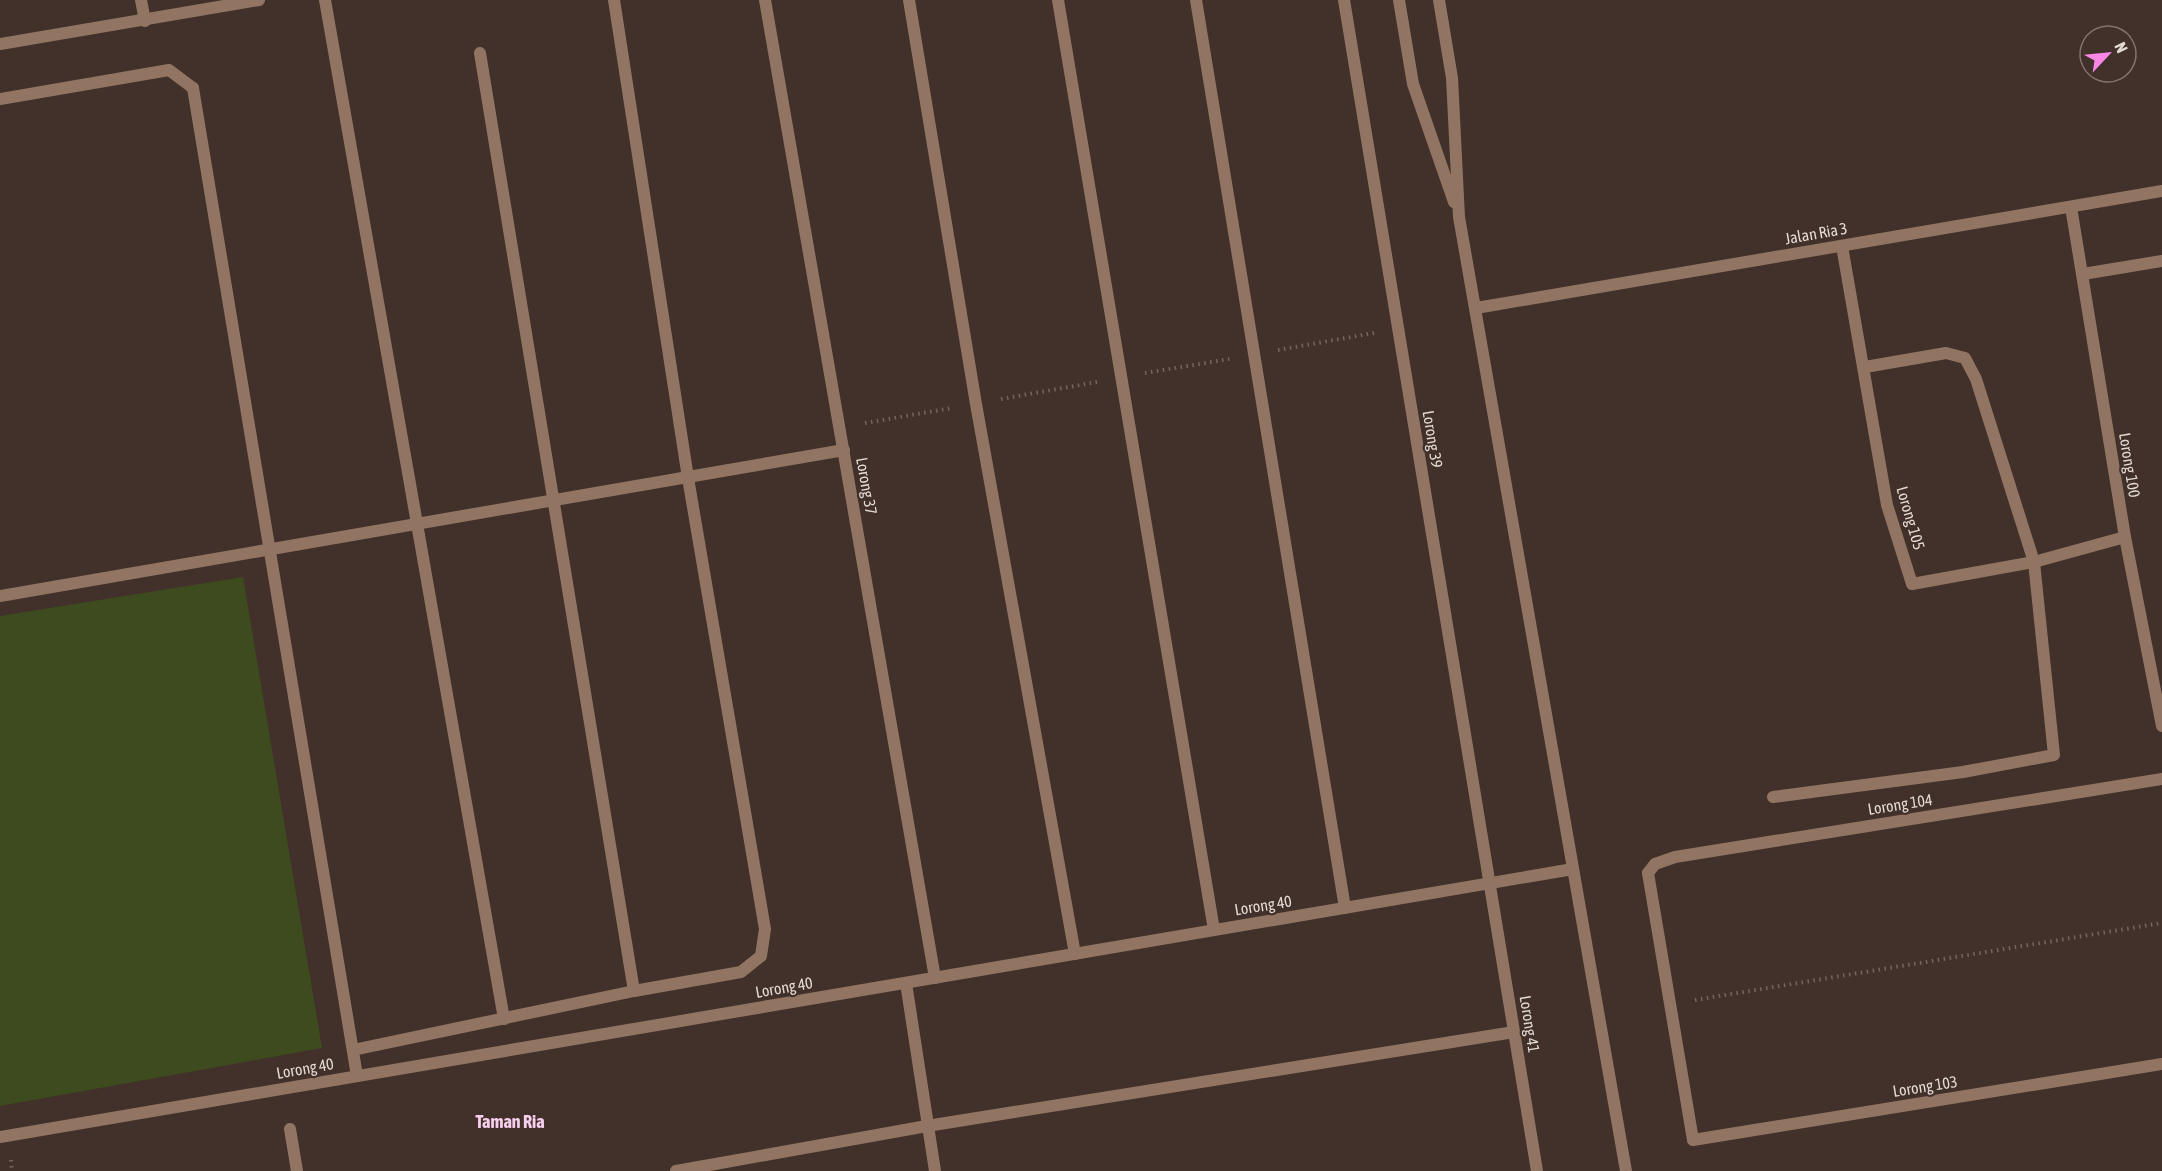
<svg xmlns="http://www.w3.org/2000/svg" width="2162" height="1171" font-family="'Asap Condensed',sans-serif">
<rect width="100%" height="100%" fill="#41312a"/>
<!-- green -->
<path fill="#3d4b1e" d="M 243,577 L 322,1048 L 0,1106 L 0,616 Z"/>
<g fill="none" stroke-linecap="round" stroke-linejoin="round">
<!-- path -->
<g stroke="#74665f" stroke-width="4" stroke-dasharray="1.5 4.5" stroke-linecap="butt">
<path d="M 1278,350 L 1374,333"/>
<path d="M 1145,373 L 1230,359"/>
<path d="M 1001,399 L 1097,382"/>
<path d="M 865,423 L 952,408"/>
<path d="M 1695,1000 L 2162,923"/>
<path d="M 11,1160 L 12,1171"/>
</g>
<!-- service -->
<g stroke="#917562" stroke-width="12">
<path d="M 325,0 L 504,1019"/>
<path d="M 909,0 L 976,404 L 1075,954"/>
<path d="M 1196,0 L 1345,908"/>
<path d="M 0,99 L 169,70 L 193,88"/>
<path d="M 1842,246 L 1887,505 L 1912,584 L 2034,562 L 2125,537"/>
<path d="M 1773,797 L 1963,772 L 2054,755 L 2034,562 L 1976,379 L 1965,358 L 1946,353 L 1865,367"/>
<path d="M 1648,873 L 1693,1140"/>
<path d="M 906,983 L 935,1171"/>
<path d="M 353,1050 L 634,991 L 741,972 L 761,956 L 765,929 L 688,478 L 614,0"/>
<path d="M 676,1171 L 927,1126 L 1514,1032"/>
</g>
<!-- minor -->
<g stroke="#917562" stroke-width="12">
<path d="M 141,0 L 145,21"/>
<path d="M 765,0 L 935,978"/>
<path d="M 1058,0 L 1214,930"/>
<path d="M 1344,0 L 1537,1171"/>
<path d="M 0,44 L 259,0"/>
<path d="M 480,53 L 634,991"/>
<path d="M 193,88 L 357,1076"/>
<path d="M 2071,207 L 2125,537 L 2162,726"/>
<path d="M 2083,274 L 2162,261"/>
<path d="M 1476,308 L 2162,191"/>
<path d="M 0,596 L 844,450"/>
<path d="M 1648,873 L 1655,864 L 1675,857 L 2162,779"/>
<path d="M 290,1129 L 297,1171"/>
<path d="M 0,1137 L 1573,869"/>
<path d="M 1693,1140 L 2162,1064"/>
</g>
<!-- tertiary -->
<g stroke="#917562" stroke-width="12">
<path d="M 1399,0 L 1413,84 L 1454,202"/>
<path d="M 1439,0 L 1452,78 L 1459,217 L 1626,1171"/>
</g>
</g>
<g text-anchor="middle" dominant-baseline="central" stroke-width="4.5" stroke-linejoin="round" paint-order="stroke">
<!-- street labels -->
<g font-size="16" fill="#e4dad5" stroke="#41312a">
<text transform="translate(1816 233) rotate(-10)">Jalan Ria 3</text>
<text transform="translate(1433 439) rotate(81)">Lorong 39</text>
<text transform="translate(2130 465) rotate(81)">Lorong 100</text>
<text transform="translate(867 486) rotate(80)">Lorong 37</text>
<text transform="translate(1911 518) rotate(74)">Lorong 105</text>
<text transform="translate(1900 804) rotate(-9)">Lorong 104</text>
<text transform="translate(1263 905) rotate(-9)">Lorong 40</text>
<text transform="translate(784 987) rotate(-10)">Lorong 40</text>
<text transform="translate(1530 1024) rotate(81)">Lorong 41</text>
<text transform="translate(305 1068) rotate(-10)">Lorong 40</text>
<text transform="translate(1925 1086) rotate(-9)">Lorong 103</text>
</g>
<!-- neighbourhood labels -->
<g font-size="18" font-weight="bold" fill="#f7cfee" stroke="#41312a">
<text x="510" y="1121">Taman Ria</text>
</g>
</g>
<!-- north arrow -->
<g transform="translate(2108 54) rotate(64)"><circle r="28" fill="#41312a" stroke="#82756e" stroke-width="1.5"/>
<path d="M0-4.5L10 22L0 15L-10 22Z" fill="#fa87e6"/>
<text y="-9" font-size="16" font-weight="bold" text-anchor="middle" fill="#e4dad5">N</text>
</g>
</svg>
